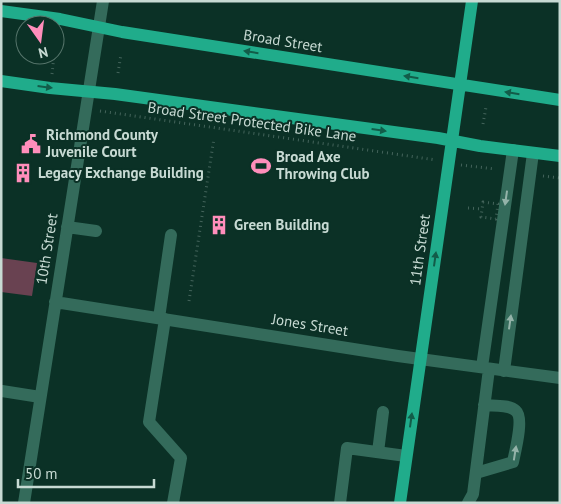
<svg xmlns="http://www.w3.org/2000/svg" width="561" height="504" viewBox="0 0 561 504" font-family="'PT Sans',sans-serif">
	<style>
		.green { fill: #694251 }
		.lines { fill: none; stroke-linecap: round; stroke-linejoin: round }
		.path { stroke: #44645b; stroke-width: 3; stroke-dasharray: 1 4; stroke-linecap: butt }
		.minor { stroke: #346b5b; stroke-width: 12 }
		.major { stroke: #20ac8b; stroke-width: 12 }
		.oneway { fill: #125c49 }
		.oneway2 { fill: #94b3a9 }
		.labels { text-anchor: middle; stroke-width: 4; stroke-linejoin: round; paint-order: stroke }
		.street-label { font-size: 15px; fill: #c7dad3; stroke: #0b3126 }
		.poi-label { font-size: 15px; font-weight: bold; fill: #c7dad3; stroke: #0b3126; text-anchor: start }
	</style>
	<rect width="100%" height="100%" fill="#0b3126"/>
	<!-- green -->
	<path class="green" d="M 1,258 L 37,263 L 32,296 L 1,292 Z"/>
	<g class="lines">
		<!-- path -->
		<path class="path" d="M 55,49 L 57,32
			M 118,73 L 121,54
			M 52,74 L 54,55
			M 100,111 L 436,160
			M 483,124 L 486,107
			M 461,165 L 495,169
			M 543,176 L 560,178
			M 483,202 L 498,204 L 496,219 L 481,217 Z
			M 468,208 L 483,209
			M 189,301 L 214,138"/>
		<!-- minor -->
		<path class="minor" d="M 67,227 L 96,231
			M 55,302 L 398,356 L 560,378
			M 159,318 L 171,235
			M 165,319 L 149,422 L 181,458 L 173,503
			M 482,367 L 513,150
			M 504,371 L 533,153
			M 2,391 L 40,397
			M 378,452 L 383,412
			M 476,473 L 513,462 C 515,452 524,418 516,411 C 509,404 493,406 484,405
			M 24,503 L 103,1
			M 340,503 L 347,448 L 406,456
			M 468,503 L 473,494 L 489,369"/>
		<!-- major -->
		<path class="major" d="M 1,11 L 60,19 L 122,32 L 560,100
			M 1,81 L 50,88 L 115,94 L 438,138 L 480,146 L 560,156
			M 400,503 L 472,1"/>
	</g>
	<!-- one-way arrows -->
	<defs><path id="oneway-solid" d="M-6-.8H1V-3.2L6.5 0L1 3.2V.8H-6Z" transform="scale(1.25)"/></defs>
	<g class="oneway">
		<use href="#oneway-solid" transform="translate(251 52) rotate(-171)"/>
		<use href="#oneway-solid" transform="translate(411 77) rotate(-171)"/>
		<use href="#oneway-solid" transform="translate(45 87) rotate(7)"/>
		<use href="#oneway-solid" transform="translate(512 93) rotate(-171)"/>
		<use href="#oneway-solid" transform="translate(379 130) rotate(8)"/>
		<use href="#oneway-solid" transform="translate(435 259) rotate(-82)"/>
		<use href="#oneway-solid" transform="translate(411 420) rotate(-82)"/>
	</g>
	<g class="oneway2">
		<use href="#oneway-solid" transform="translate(506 198) rotate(98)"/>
		<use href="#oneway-solid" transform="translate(510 322) rotate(-82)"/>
		<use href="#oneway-solid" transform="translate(515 453) rotate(-81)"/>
	</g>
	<!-- icons -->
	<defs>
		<symbol id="civic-bare" viewBox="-9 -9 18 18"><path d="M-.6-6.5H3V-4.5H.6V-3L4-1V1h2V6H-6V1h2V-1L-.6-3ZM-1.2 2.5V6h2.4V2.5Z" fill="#ff8ebb" stroke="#0b3126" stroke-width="2.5" paint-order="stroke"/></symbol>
		<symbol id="stadium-bare" viewBox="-9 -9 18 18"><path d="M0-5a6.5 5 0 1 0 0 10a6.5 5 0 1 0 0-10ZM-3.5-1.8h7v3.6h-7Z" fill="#ff8ebb" stroke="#0b3126" stroke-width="2.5" paint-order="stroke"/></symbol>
		<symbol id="building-bare" viewBox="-9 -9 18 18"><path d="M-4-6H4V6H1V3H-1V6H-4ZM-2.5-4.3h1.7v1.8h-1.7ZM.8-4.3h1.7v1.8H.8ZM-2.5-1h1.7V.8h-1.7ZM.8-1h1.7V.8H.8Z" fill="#ff8ebb" stroke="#0b3126" stroke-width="2.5" paint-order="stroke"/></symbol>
	</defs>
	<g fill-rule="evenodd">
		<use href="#civic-bare" x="17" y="130" width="28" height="28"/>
		<use href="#stadium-bare" x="247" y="152" width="28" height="28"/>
		<use href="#building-bare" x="9" y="159" width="28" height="28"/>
		<use href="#building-bare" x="205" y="211" width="28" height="28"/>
	</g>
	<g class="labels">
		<!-- street labels -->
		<g class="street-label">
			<text transform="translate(283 41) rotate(9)" y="5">Broad Street</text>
			<text transform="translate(252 122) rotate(8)" y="5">Broad Street Protected Bike Lane</text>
			<text transform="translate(47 249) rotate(-81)" y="5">10th Street</text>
			<text transform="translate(420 250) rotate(-82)" y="5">11th Street</text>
			<text transform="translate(310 325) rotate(9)" y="5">Jones Street</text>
		</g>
		<!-- poi labels -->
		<g class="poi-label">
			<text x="46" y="140">Richmond County<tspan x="46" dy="17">Juvenile Court</tspan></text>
			<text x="276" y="162">Broad Axe<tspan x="276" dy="17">Throwing Club</tspan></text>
			<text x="38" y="178">Legacy Exchange Building</text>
			<text x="234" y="230">Green Building</text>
		</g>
	</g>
	<!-- border -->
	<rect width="561" height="504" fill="none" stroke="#c7dad3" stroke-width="5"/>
	<!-- north arrow -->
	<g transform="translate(40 40) rotate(166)"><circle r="24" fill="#0b3126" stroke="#56756b"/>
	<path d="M0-4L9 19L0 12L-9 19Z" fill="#ff8ebb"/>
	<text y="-8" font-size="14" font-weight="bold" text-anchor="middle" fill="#c7dad3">N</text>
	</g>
	<!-- scale -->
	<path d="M18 479v8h136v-8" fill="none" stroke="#c7dad3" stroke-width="2.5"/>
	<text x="25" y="479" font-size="15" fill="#c7dad3" stroke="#0b3126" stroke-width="4" paint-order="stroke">50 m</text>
</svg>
